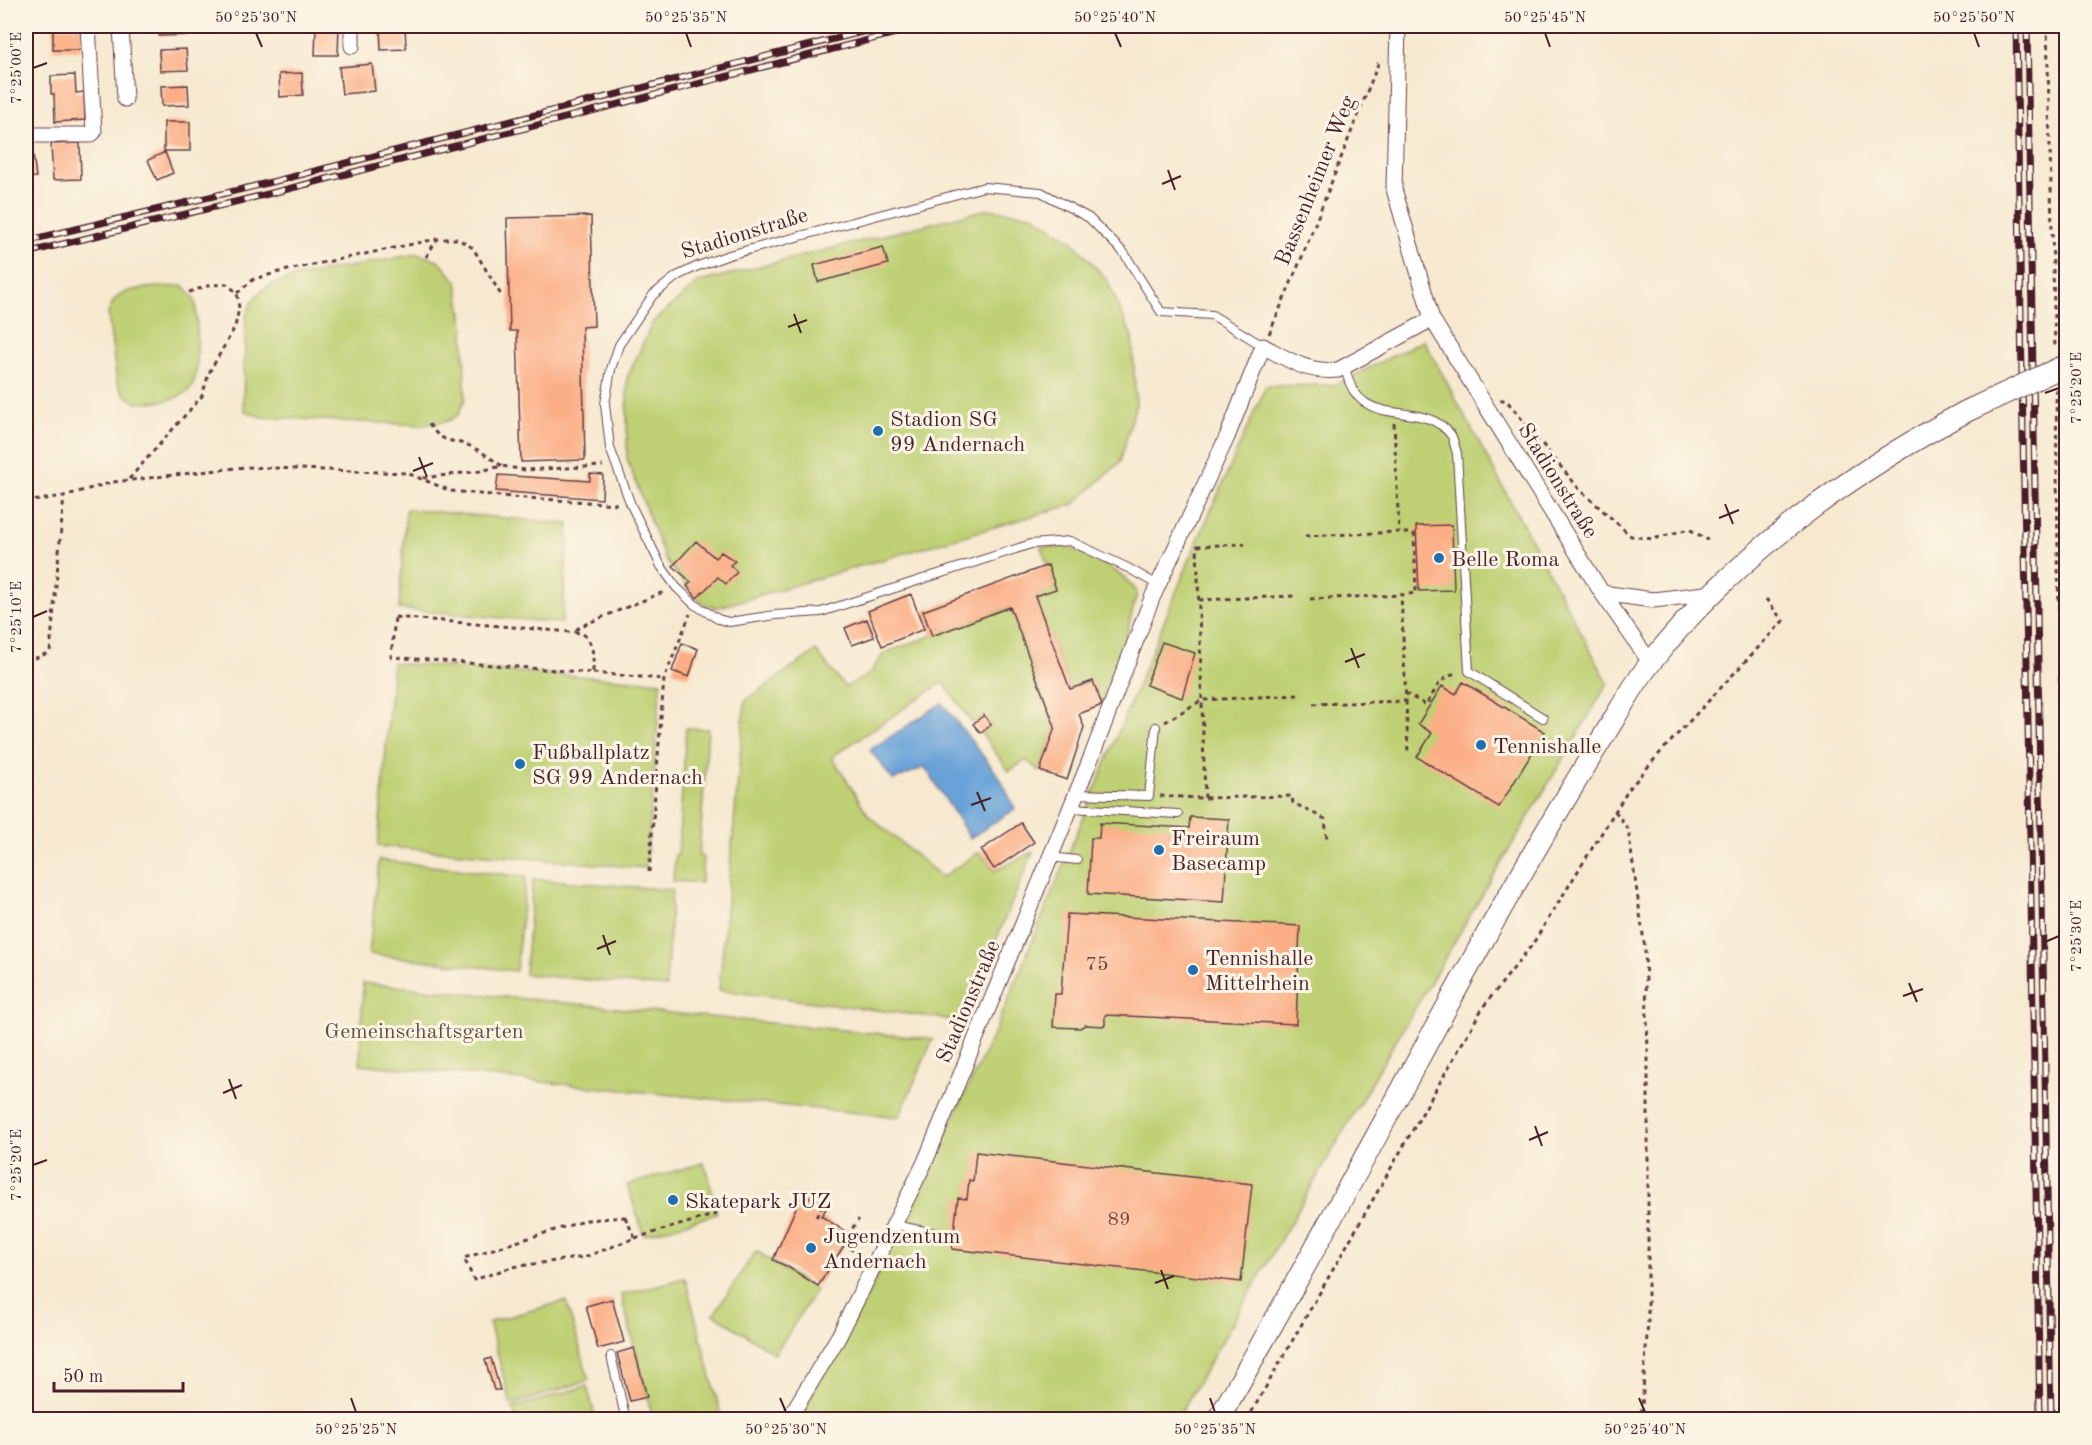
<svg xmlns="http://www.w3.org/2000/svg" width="2092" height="1445" viewBox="0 0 2092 1445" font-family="'Old Standard TT',serif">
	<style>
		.industrial { fill: #d0c0bc }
		.green { fill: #bed073; stroke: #84784f; stroke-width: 1.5 }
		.water { fill: #68a2d8; stroke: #596082; stroke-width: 1.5 }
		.building { fill: #fbae85 }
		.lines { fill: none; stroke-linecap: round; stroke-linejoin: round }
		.lane-casing { stroke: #643d44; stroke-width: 10 }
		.street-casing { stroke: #643d44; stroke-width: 17 }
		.secondary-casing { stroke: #643d44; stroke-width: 23 }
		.path { stroke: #643d44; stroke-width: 3; stroke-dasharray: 4.5 4.5; stroke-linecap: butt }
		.lane { stroke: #fff; stroke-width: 8 }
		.street { stroke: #fff; stroke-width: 15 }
		.secondary { stroke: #fff; stroke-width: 21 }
		.rail-casing { stroke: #4a1f2b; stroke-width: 7 }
		.rail { stroke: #fcf5e5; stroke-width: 4.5; stroke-dasharray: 14; stroke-linecap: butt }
		.secondary-bridge-casing { stroke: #643d44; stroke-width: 23; stroke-linecap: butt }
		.secondary-bridge { stroke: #fff; stroke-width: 21 }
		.ticks { fill: none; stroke: #4a1f2b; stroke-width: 2 }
		.poi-dot { fill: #1f6fb2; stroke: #fcf5e5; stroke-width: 2 }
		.labels { text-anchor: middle; stroke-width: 6; stroke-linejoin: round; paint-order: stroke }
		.number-label { font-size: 20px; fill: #764342 }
		.street-label { font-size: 22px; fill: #4a1f2b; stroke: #fcf5e5 }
		.poi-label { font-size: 22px; fill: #4a1f2b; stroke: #fcf5e5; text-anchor: start }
		.park-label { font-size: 22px; fill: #674b3d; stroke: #fcf5e5 }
		.neatline { fill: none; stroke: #4a1f2b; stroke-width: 2 }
		.ticks-label { font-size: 15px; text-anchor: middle; fill: #4a1f2b }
	</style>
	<rect width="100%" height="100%" fill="#fcf5e5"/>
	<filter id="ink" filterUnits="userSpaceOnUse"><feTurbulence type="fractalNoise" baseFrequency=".0167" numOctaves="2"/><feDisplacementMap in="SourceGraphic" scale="12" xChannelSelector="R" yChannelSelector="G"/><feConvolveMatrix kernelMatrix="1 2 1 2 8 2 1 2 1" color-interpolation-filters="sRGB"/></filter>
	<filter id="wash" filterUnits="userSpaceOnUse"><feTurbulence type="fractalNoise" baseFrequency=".008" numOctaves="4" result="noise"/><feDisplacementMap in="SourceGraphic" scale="24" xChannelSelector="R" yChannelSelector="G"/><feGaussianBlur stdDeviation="1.35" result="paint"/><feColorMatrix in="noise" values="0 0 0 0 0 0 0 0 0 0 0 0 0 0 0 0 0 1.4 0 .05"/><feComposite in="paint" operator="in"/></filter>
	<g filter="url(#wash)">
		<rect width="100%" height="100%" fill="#f6e9d0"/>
		<!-- industrial -->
		<path class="industrial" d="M 2066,400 L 2066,647 L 2063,401 Z"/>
		<!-- green -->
		<path class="green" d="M 988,209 L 1033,215 L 1073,242 L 1107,280 L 1132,337 L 1136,404 L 1120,462 L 1074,504 L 716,608 L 700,602 L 665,559 L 627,459 L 627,378 L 653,322 L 699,282 Z
			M 417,254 L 438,260 L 457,282 L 464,328 L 465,399 L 458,415 L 448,421 L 424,425 L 262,417 L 245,411 L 243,403 L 246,317 L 252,301 L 266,287 L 290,278 Z
			M 184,286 L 194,298 L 196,306 C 196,325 202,375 190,389 C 179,402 153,402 137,403 L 125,395 L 117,383 L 108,314 C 110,308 112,302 117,297 C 129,286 168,287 184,286 Z
			M 1424,340 L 1608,683 L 1395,1042 L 1177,1419 L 846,1420 L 803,1409 L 867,1298 L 996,1029 L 1196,544 L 1266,386 L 1335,385 Z
			M 406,509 L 569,524 L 562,623 L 399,609 Z
			M 1041,547 C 1050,547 1061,546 1070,548 C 1087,552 1130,577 1137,593 L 1121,656 L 1102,705 L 1093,681 L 1070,689 L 1035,596 L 1056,589 Z
			M 1010,607 L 1055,727 L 1040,771 L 1026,760 L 1009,771 L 981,733 L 991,725 L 983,715 L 973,724 L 943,682 L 832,757 L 869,816 L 942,877 L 979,852 L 994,871 L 1033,852 L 962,1021 L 719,990 L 745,701 L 816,651 L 845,687 L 869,675 L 884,653 Z
			M 393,663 L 661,682 L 646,868 L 378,846 Z
			M 686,728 L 708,729 L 699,857 L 703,857 L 701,883 L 673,881 L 675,855 L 678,855 Z
			M 379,860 L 526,877 L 516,971 L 369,954 Z
			M 533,879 L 672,890 L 666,987 L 525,974 Z
			M 363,983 L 933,1039 L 899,1117 L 360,1064 Z
			M 703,1163 L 708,1173 L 717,1214 L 644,1235 L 627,1185 Z
			M 756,1251 L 816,1290 L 775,1354 L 714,1314 Z
			M 685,1278 L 722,1419 L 653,1419 L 621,1295 Z
			M 566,1301 L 589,1380 L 511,1405 L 489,1322 Z
			M 587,1386 L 596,1419 L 516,1419 L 513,1408 Z"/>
		<!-- water -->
		<path class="water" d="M 942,703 L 1000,778 L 1015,809 L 970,838 L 925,767 L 893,780 L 870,750 Z"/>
		<g id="blocks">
			<!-- building -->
			<path class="building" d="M 53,26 L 82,26 L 82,50 L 53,50 Z
				M 159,26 L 187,26 L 187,35 L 159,36 Z
				M 316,26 L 339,26 L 338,55 L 315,55 Z
				M 380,26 L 405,26 L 406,49 L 381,50 Z
				M 186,49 L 188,70 L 160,71 L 159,50 Z
				M 372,64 L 375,91 L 342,94 L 339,67 Z
				M 302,73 L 303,95 L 280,97 L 279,74 Z
				M 75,75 L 76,93 L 84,92 L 85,120 L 55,122 L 54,94 L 51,94 L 51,76 Z
				M 188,85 L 189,105 L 162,106 L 161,86 Z
				M 164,122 L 190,122 L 190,151 L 164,151 Z
				M 80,143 L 81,179 L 53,180 L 51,144 Z
				M 32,146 L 36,177 L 26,178 L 26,147 Z
				M 165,152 L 173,173 L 157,180 L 148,160 Z
				M 591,216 L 594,326 L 582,327 L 585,460 L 521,462 L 517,331 L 510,331 L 507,218 Z
				M 883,247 L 888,264 L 818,282 L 814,265 Z
				M 590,474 L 603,475 L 602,499 L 496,491 L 498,475 L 590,481 Z
				M 1452,525 L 1454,590 L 1419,591 L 1416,526 Z
				M 696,541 L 715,558 L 721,552 L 735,561 L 730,565 L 737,572 L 726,584 L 718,577 L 697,598 L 687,586 L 691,582 L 673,566 Z
				M 1048,565 L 1056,589 L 1035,596 L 1070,689 L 1093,681 L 1102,705 L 1079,714 L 1084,727 L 1067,780 L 1040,771 L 1055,727 L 1010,607 L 932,636 L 923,611 Z
				M 911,594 L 924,629 L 882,646 L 868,611 Z
				M 867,619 L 874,637 L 852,645 L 845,628 Z
				M 1162,642 L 1195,653 L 1182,698 L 1146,685 Z
				M 682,643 L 698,649 L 689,677 L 672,671 Z
				M 1463,682 L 1545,732 L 1499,807 L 1417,757 L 1432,733 L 1418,724 L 1442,686 L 1456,694 Z
				M 984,715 L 991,725 L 981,733 L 973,724 Z
				M 1190,817 L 1229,819 L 1224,902 L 1088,894 L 1091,838 L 1099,838 L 1100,823 L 1189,828 Z
				M 1021,823 L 1034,842 L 994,869 L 981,850 Z
				M 1067,914 L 1300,926 L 1296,1024 L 1105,1015 L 1105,1026 L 1085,1025 L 1080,1028 L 1053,1027 L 1055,994 L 1061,994 Z
				M 976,1152 L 1252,1184 L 1241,1282 L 952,1249 L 958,1198 L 967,1199 L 969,1180 L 973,1181 Z
				M 802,1194 L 828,1206 L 821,1216 L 851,1235 L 818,1286 L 788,1267 L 773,1260 Z
				M 612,1299 L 624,1342 L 598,1349 L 586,1306 Z
				M 634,1348 L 647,1397 L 630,1401 L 617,1353 Z
				M 491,1358 L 500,1390 L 494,1390 L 485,1360 Z"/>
		</g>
	</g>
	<g filter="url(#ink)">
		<use href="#blocks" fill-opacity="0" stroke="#643d44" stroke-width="1.5"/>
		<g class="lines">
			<defs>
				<path id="lane" d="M 1345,366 C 1357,436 1421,395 1451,435 C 1454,440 1455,448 1457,453 L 1469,671 L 1543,718
					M 1158,585 L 1128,568 L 1070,541 L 1031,544 L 821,612 L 775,615 L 729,622 L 718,619 L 694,604 L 676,587 L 661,566 L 631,505 L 610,448 L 605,404 L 611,369 L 619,345 L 653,295 L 677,276 L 698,266 L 729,255 L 984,187 L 1041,192 L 1089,218 L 1124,253 L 1161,312 L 1212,315 L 1263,346
					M 1076,794 L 1149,796 L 1156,727
					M 1070,808 L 1178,814
					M 1050,857 L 1077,860
					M 896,1223 L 904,1227 L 935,1233
					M 611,1356 L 626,1420"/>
				<path id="street" d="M 121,26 L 125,99
					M 352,26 L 352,46
					M 1398,26 L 1394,189 L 1432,319 L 1602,593 L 1650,662
					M 26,135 L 90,135 L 94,132 L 88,26
					M 1602,593 L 1653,600 L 1714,593
					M 788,1420 L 839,1336 L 925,1162 L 1091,758 L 1152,598 L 1227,437 L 1263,346 C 1289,360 1307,373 1338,370 L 1432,319"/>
				<path id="secondary" d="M 1218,1420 C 1312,1258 1399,1093 1489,930 C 1526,865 1564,800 1603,737 C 1619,712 1633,684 1652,661 C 1733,557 1852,472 1967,411"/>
			</defs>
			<!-- lane casing -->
			<use href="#lane" class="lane-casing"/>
			<!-- street casing -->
			<use href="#street" class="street-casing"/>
			<!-- secondary casing -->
			<use href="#secondary" class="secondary-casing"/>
			<!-- path -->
			<path class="path" d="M 2047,26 L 2055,349
				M 426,257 L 437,239
				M 237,293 L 254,279 L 283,271 L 437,239 L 458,239 L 473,248 L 501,295
				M 1269,334 L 1302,257 L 1380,59
				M 2056,389 L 2060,714 L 2066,724
				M 1500,400 L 1506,400 L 1580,490 L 1631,536 L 1653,539 L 1689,529 L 1708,540
				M 1394,423 L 1399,532
				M 429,424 C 442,446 456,438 474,448 C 484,453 493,460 502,466
				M 423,478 L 480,471 L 502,466 L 525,470 L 603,466
				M 129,479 L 202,396 L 209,373 L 235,327 L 239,308 L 237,293 L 227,284 L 211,285 L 189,292
				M 26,502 L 64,496
				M 1305,536 L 1399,532 L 1414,534 L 1416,593 L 1401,595 L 1406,701 L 1313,704
				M 1310,599 L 1401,595
				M 1199,600 L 1294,596
				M 395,617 L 582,633 C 595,643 593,657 593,673 L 391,657 Z
				M 576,630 L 581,626 L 666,591
				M 26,662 L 50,652 L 64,496 L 113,482 L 245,467 L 407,473 L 451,491 L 511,497 L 617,504
				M 593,673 L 664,679
				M 1405,693 L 1426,705 L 1440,682 L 1456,672
				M 1406,701 L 1408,754
				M 1165,722 L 1202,700 L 1298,695
				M 1160,796 L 1203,798 L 1292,796 L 1293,803 L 1325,819 L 1327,840
				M 1205,798 L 1197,546 L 1245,544
				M 1615,811 L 1628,829 L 1645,949 L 1648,1052 L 1648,1321 L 1641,1420
				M 649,872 L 664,679 L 690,614
				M 625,1217 L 635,1238 L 585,1257 L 512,1267 L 474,1280 L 464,1258 L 587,1220 Z
				M 816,1217 L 827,1199
				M 635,1238 L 717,1214
				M 842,1243 L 863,1257
				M 842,1243 L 859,1219
				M 1247,1420 L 1483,1007 L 1532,945 L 1629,789 L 1659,754 L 1783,621 L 1766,599"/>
			<!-- lane -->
			<use href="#lane" class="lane"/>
			<!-- street -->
			<use href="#street" class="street"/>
			<!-- secondary -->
			<use href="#secondary" class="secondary"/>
			<defs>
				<path id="rail" d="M 2016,26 L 2040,1420
					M 2027,26 L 2051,1420
					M 26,241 L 276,181 L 885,26
					M 26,253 L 280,191 L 923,26"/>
			</defs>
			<!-- rail casing -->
			<use href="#rail" class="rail-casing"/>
			<!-- rail -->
			<use href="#rail" class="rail"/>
			<defs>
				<path id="secondary-bridge" d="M 1967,411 L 2066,365"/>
			</defs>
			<!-- secondary-bridge casing -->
			<use href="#secondary-bridge" class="secondary-bridge-casing"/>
			<!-- secondary-bridge -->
			<use href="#secondary-bridge" class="secondary-bridge"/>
		</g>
	</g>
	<!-- ticks -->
	<path class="ticks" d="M 256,33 L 262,47M 686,33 L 691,47M 1115,33 L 1121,47M 1545,33 L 1550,47M 1974,33 L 1979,47M 33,68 L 47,63M 1168,170 L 1175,190M 1162,184 L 1181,176M 794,314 L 801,333M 788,327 L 807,320M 2045,393 L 2059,388M 419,457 L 427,477M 413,471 L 433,463M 1725,504 L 1733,524M 1719,518 L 1739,510M 33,617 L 47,611M 1351,648 L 1359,668M 1345,662 L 1365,654M 977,792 L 985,811M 971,805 L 991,798M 603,935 L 610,955M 2045,942 L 2059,936M 597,949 L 616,941M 1909,983 L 1917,1002M 1903,996 L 1923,989M 229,1079 L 236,1099M 223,1093 L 242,1085M 1535,1126 L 1542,1146M 1529,1140 L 1548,1132M 33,1165 L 47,1160M 1161,1270 L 1168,1289M 1155,1283 L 1174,1276M 351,1398 L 356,1412M 780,1398 L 786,1412M 1210,1398 L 1215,1412M 1639,1398 L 1645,1412"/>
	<!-- markers -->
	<g class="poi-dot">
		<circle cx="878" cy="431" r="6"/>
		<circle cx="1439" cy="558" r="6"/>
		<circle cx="1481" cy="745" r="6"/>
		<circle cx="520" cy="764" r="6"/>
		<circle cx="1159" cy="850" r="6"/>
		<circle cx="1193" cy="970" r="6"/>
		<circle cx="673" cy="1200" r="6"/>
		<circle cx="811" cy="1248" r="6"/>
	</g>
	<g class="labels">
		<!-- number labels -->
		<g class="number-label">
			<text x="1097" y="970">75</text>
			<text x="1119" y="1225">89</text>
		</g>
		<!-- street labels -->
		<g class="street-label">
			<text transform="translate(1314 180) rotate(-68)" y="8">Bassenheimer Weg</text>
			<text transform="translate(744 232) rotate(-17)" y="8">Stadionstraße</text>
			<text transform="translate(1559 480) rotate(58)" y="8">Stadionstraße</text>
			<text transform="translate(967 1001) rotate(-67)" y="8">Stadionstraße</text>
		</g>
		<!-- poi labels -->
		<g class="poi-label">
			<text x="890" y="426">Stadion SG<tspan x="890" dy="25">99 Andernach</tspan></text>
			<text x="1451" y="566">Belle Roma</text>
			<text x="1493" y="753">Tennishalle</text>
			<text x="532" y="759">Fußballplatz<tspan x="532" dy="25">SG 99 Andernach</tspan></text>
			<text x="1171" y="845">Freiraum<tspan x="1171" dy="25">Basecamp</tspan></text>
			<text x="1205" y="965">Tennishalle<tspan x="1205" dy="25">Mittelrhein</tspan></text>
			<text x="685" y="1208">Skatepark JUZ</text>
			<text x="823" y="1243">Jugendzentum<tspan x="823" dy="25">Andernach</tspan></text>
		</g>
		<!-- park labels -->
		<g class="park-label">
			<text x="424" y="1038">Gemeinschaftsgarten</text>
		</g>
	</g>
	<!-- margin -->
	<rect width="2092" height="1445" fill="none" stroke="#fcf5e5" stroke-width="66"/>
	<!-- scale -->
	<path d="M54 1382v9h129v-9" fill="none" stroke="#4a1f2b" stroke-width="3"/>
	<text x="63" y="1382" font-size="18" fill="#4a1f2b" stroke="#fcf5e5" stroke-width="4.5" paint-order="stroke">50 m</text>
	<rect x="33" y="33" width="2026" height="1379" class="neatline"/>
	<g class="ticks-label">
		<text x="256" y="22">50°25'30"N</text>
		<text x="686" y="22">50°25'35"N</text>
		<text x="1115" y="22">50°25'40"N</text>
		<text x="1545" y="22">50°25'45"N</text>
		<text x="1974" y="22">50°25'50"N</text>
		<text transform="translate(16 68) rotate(-90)" y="5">7°25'00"E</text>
		<text transform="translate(2076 388) rotate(-90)" y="5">7°25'20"E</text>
		<text transform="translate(16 617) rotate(-90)" y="5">7°25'10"E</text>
		<text transform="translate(2076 936) rotate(-90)" y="5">7°25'30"E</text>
		<text transform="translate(16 1165) rotate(-90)" y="5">7°25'20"E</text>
		<text x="356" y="1434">50°25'25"N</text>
		<text x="786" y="1434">50°25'30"N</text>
		<text x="1215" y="1434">50°25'35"N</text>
		<text x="1645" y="1434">50°25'40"N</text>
	</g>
</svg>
